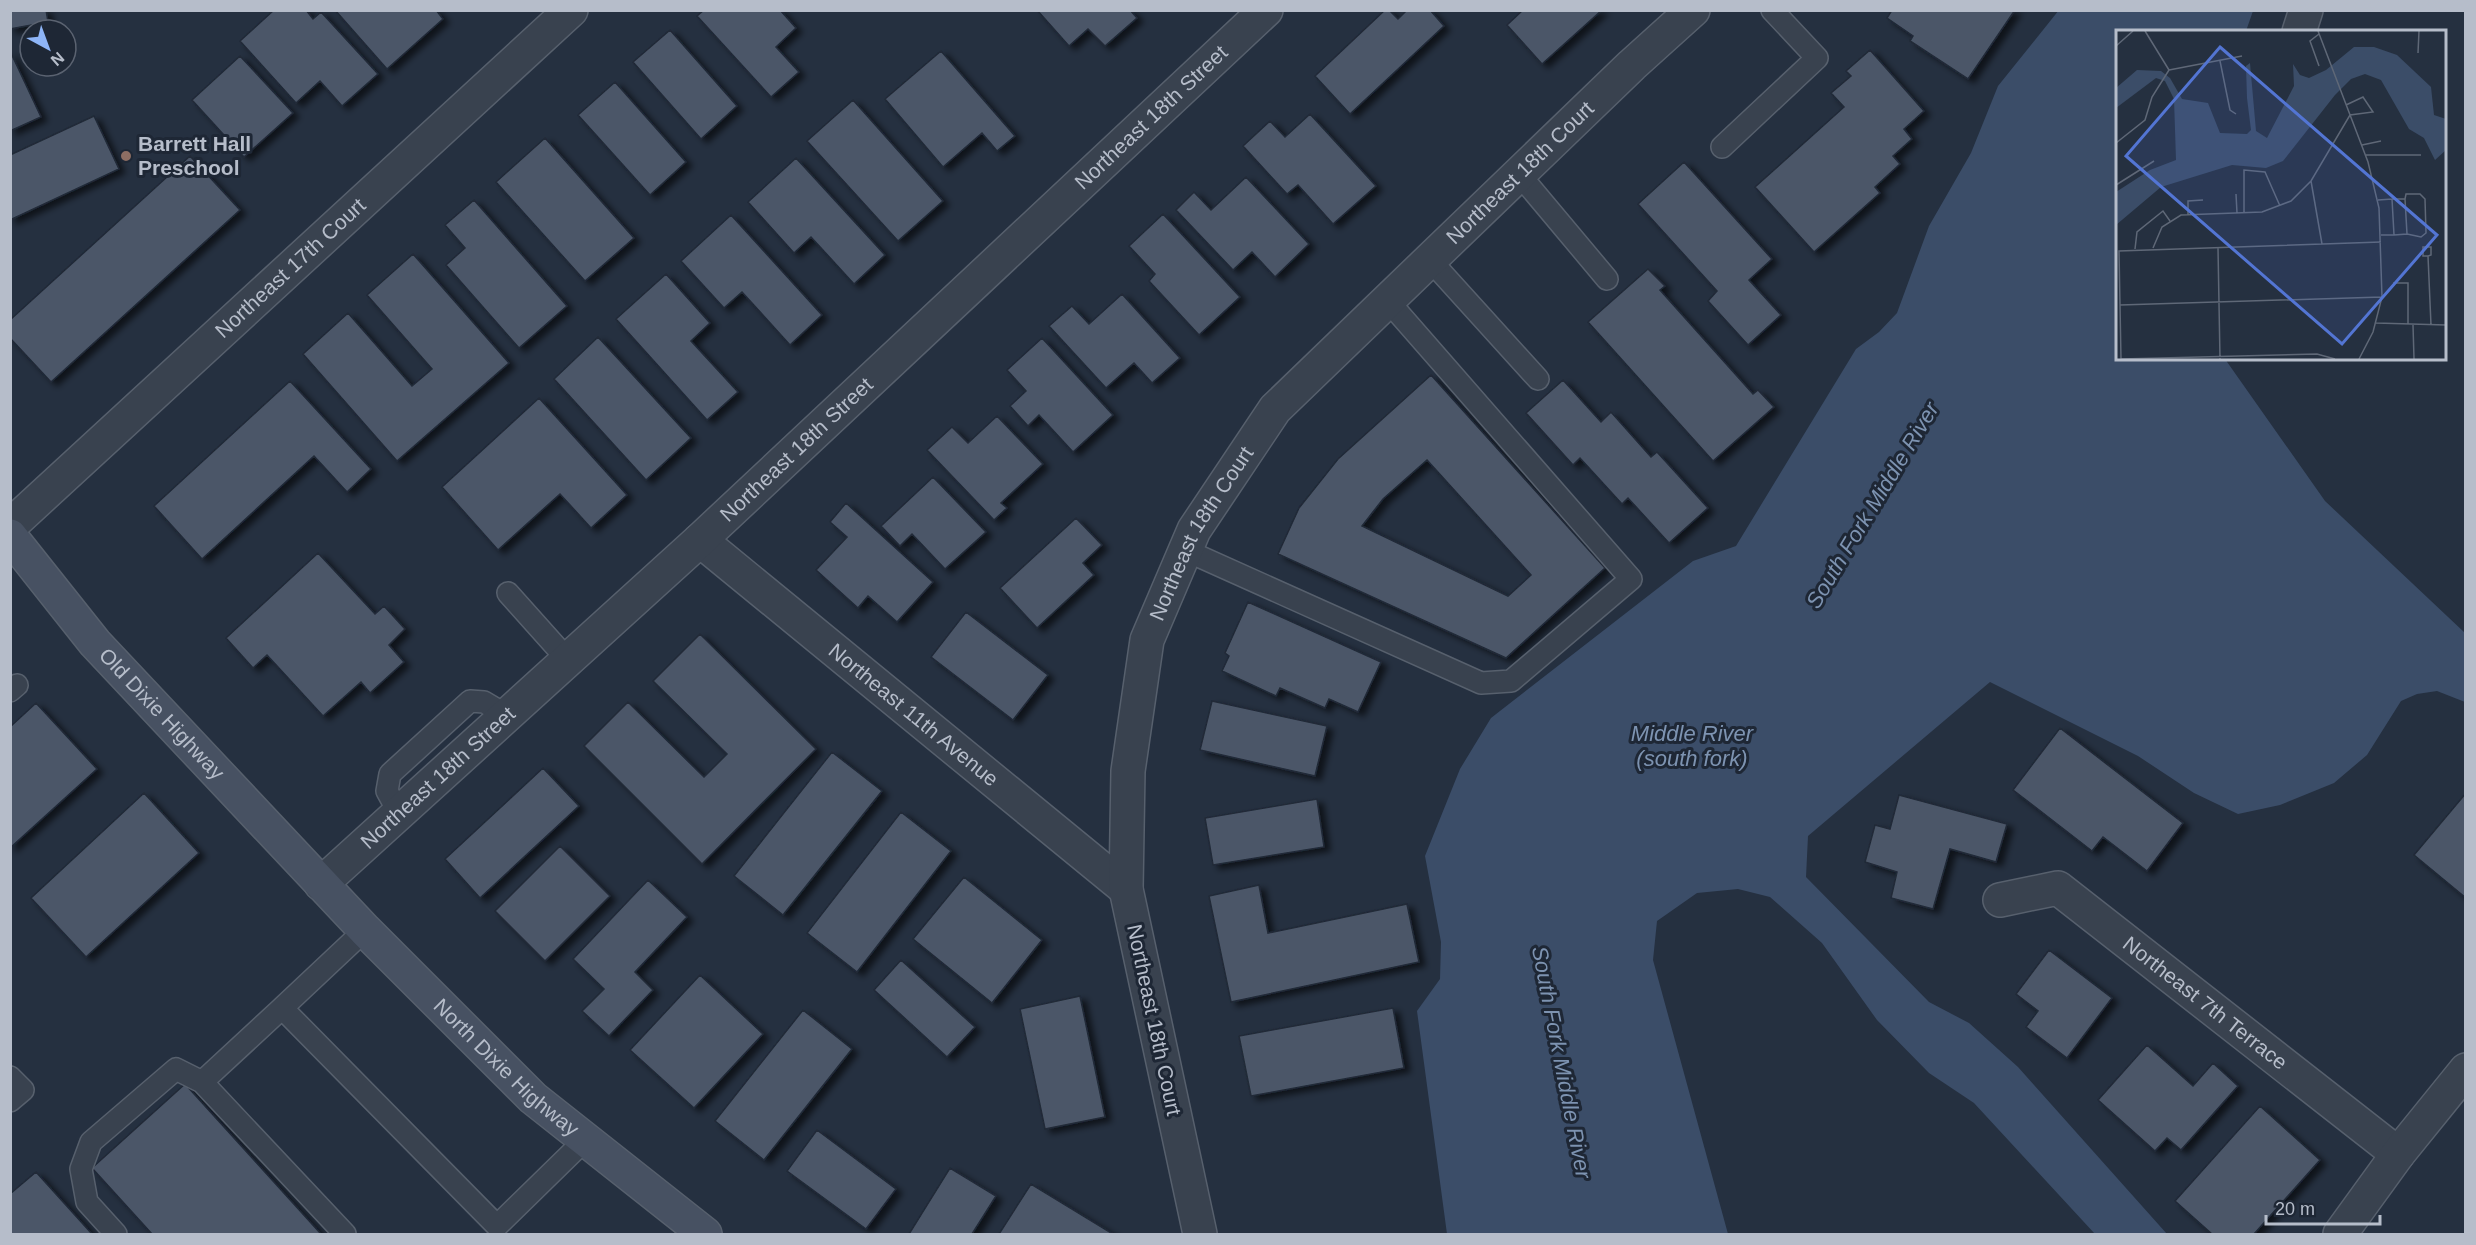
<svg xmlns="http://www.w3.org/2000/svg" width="2476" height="1245" viewBox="0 0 2476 1245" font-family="Arial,sans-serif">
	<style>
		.water { fill: #3b4d68 }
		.building { fill: #4b5768; stroke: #202937; stroke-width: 1.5; fill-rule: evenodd; filter: url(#shadow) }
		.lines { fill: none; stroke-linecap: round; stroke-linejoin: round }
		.lane-casing { stroke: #57606d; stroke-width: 24 }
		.street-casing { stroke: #57606d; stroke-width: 36 }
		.secondary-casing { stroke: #57606d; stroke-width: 36 }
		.lane { stroke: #39424f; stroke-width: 21 }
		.street { stroke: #39424f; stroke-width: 33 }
		.secondary { stroke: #475162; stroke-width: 33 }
		.education-dot { fill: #8d6e63; stroke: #1e2735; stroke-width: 2 }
		.labels { text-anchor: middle; stroke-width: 6; stroke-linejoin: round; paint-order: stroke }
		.street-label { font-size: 21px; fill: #b6bdca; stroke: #1e2735 }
		.poi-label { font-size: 21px; font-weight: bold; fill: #b6bdca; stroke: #1e2735; text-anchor: start }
		.water-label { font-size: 22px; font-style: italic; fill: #7d93b1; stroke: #1e2735 }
		.inset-road { fill: none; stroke: #5f6877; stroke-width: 1.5 }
		.view { fill: #5375d3; fill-opacity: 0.15; stroke: #5375d3; stroke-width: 3 }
		.inset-edge { fill: none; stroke: #b6bdca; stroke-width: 3 }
	</style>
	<defs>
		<filter id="shadow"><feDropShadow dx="6" dy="4" stdDeviation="3" flood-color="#0009"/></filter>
	</defs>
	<rect width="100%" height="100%" fill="#253040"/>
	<!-- water -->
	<path class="water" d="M 2059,10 L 2253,11 L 2246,31 L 2118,32 L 2118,358 L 2225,359 L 2325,501 L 2465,633 L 2465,702 L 2437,691 L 2417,694 L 2401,701 L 2367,755 L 2334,783 L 2280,805 L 2238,814 L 2194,793 L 2138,756 L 1990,682 L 1808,836 L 1806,877 L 1929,1002 L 1969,1023 L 2018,1067 L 2167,1234 L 2095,1234 L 1974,1103 L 1929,1073 L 1877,1020 L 1822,943 L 1770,897 L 1738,889 L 1697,893 L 1657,921 L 1653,960 L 1728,1234 L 1447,1234 L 1417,1011 L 1440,979 L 1441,942 L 1425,856 L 1460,769 L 1491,718 L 1693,561 L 1736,546 L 1856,349 L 1879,332 L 1897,313 L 1929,226 L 1971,153 L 1998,86 Z"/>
	<!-- building -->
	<path class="building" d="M 10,10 L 46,10 L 48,22 L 10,29 Z
		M 274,10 L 306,10 L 313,19 L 321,12 L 378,74 L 342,106 L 320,81 L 296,103 L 240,41 Z
		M 335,10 L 436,10 L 443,19 L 387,69 Z
		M 704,10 L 780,10 L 796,28 L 776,47 L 799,72 L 771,97 L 697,16 Z
		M 1037,10 L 1130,10 L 1137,18 L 1105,46 L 1088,29 L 1069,46 Z
		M 1385,10 L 1389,10 L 1398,19 L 1407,10 L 1430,10 L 1444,26 L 1350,114 L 1315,76 Z
		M 1523,10 L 1602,10 L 1542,64 L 1507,25 Z
		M 1892,10 L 2015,10 L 1968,79 L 1910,41 L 1913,36 L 1887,18 Z
		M 670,30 L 737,106 L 701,139 L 633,62 Z
		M 1870,50 L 1924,111 L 1904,129 L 1912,139 L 1893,156 L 1900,164 L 1875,187 L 1880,193 L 1814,252 L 1755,187 L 1844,107 L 1831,93 L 1851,76 L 1846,71 Z
		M 10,51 L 41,117 L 10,131 Z
		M 941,51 L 1015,136 L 997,151 L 982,133 L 943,167 L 885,99 Z
		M 240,56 L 293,113 L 244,157 L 192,100 Z
		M 615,82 L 686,162 L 650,195 L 578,115 Z
		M 853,100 L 943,201 L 898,241 L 807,141 Z
		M 1310,114 L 1376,186 L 1333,224 L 1298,185 L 1287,194 L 1243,146 L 1270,121 L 1285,137 Z
		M 94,116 L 119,169 L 10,220 L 10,155 Z
		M 545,138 L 634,238 L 585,281 L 496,182 Z
		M 190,156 L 240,210 L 51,382 L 10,338 L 10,320 Z
		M 796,158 L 885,255 L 854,284 L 811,237 L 794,253 L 748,202 Z
		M 1684,162 L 1772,259 L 1749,280 L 1781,315 L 1748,345 L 1708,301 L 1717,291 L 1638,204 Z
		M 1246,177 L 1309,244 L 1275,277 L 1252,252 L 1233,270 L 1176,210 L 1194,192 L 1211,210 Z
		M 474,200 L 567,306 L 519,348 L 446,265 L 465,248 L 445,225 Z
		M 1163,214 L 1240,297 L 1199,335 L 1149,281 L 1155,274 L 1129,246 Z
		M 731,215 L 822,315 L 790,345 L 742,292 L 724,308 L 681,261 Z
		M 413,254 L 509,363 L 397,461 L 303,354 L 348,313 L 412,386 L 432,369 L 367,295 Z
		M 1648,269 L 1665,286 L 1660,290 L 1753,394 L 1758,390 L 1774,407 L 1713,461 L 1588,322 Z
		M 666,274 L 710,323 L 691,341 L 738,392 L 707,420 L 616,319 Z
		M 1122,294 L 1180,358 L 1152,383 L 1134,363 L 1106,388 L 1049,326 L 1072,306 L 1089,324 Z
		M 598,337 L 691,438 L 646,480 L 554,379 Z
		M 1042,338 L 1113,415 L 1073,452 L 1039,415 L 1028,426 L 1010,406 L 1026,391 L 1007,370 Z
		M 1431,375 L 1605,568 L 1506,658 L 1278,554 L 1299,508 L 1338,459 ZM 1427,460 L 1531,575 L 1508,596 L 1362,526 L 1383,499 Z
		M 1563,380 L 1601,422 L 1611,412 L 1651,457 L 1657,452 L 1708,508 L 1669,543 L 1628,498 L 1622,504 L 1580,458 L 1573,465 L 1526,413 Z
		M 290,381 L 371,469 L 347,492 L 314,456 L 202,559 L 154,506 Z
		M 539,398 L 627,495 L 591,528 L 560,494 L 498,550 L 442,487 Z
		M 997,416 L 1043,464 L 1001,503 L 1007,508 L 994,520 L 927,450 L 952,427 L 968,443 Z
		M 933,477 L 986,532 L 945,569 L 912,534 L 900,546 L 881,526 Z
		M 846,503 L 933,582 L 897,622 L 868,596 L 858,608 L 816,570 L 847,537 L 830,522 Z
		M 1076,518 L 1102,545 L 1083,563 L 1094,575 L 1037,628 L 1000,588 Z
		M 318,553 L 375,614 L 384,606 L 405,629 L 389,645 L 404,662 L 370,693 L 361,682 L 323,716 L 267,655 L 253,668 L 226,638 Z
		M 1248,602 L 1381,662 L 1358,712 L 1329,699 L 1325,708 L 1280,688 L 1276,696 L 1222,671 L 1229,656 L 1225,653 Z
		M 966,612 L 1048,675 L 1013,720 L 931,657 Z
		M 700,634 L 816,749 L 702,864 L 584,746 L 628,702 L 704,777 L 727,754 L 653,681 Z
		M 1212,701 L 1327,726 L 1315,776 L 1200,750 Z
		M 36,703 L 97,769 L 10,848 L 10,727 Z
		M 2060,728 L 2183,823 L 2147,871 L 2103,837 L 2092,851 L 2013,790 Z
		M 832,752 L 882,791 L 783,915 L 734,876 Z
		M 543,768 L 579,806 L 480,898 L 445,859 Z
		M 144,793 L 199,853 L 86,957 L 31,898 Z
		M 2466,793 L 2466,898 L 2414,855 Z
		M 1899,795 L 2007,824 L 1996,862 L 1950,849 L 1933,909 L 1891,898 L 1897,872 L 1865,862 L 1875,825 L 1890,829 Z
		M 1317,799 L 1324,847 L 1213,865 L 1205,818 Z
		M 901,812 L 951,851 L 857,972 L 807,933 Z
		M 560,846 L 610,896 L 545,961 L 495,911 Z
		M 964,877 L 1042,940 L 992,1003 L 913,939 Z
		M 648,880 L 687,917 L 635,972 L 653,990 L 609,1036 L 582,1011 L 604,989 L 573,959 Z
		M 1259,885 L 1268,933 L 1407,904 L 1419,962 L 1231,1002 L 1209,896 Z
		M 2049,950 L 2112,998 L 2067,1058 L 2026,1027 L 2038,1011 L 2016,994 Z
		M 901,960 L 975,1027 L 947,1057 L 874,990 Z
		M 700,975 L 763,1034 L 694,1108 L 630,1050 Z
		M 1080,996 L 1105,1117 L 1045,1129 L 1020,1009 Z
		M 1393,1008 L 1404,1068 L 1251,1096 L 1239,1036 Z
		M 803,1010 L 852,1049 L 764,1160 L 715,1121 Z
		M 2147,1045 L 2193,1086 L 2213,1063 L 2238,1086 L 2181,1150 L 2167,1138 L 2155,1151 L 2098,1100 Z
		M 185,1084 L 321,1234 L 152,1234 L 92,1168 Z
		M 2260,1106 L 2320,1160 L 2254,1234 L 2212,1234 L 2175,1201 Z
		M 817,1130 L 896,1189 L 866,1229 L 787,1171 Z
		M 950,1168 L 996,1196 L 972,1234 L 909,1234 Z
		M 36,1172 L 92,1234 L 10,1234 L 10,1194 Z
		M 1031,1184 L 1113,1234 L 999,1234 Z"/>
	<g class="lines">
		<defs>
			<path id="lane" d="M 1722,147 L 1817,58 L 1772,10
				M 1519,174 L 1607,279
				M 1430,260 L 1538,379
				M 1185,550 L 1481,683 L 1511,681 L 1631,579 L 1388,301
				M 508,593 L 567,659
				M 10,691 L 17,685
				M 399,813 L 387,791 L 390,774 L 470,701 L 484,702 L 506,715
				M 365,930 L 282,1008 L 497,1226 L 585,1140
				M 282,1008 L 202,1082 L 345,1234
				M 10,1077 L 23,1090 L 10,1101
				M 116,1234 L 87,1202 L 81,1169 L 91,1142 L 176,1069 L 202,1082"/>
			<g id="street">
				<path d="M 2299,32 L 2306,10"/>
				<path id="s1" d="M 10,526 L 571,10"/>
				<path id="s2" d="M 700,540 L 1126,889"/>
				<path id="s3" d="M 321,884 L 700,540 L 1266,10"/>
				<path id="s4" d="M 2000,900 L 2058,888 L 2398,1154"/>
				<path id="s5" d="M 1200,1234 L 1126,889 L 1128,771 L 1147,640 L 1194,530 L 1275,409 L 1632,65 L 1693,10"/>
				<path d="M 2340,1234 L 2398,1154 L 2466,1070"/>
			</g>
			<g id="secondary">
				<path id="s6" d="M 10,536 L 95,643 L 365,930 L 533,1098 L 705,1234"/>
			</g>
		</defs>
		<!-- lane casing -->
		<use href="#lane" class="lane-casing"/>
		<!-- street casing -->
		<use href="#street" class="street-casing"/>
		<!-- secondary casing -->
		<use href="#secondary" class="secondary-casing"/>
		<!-- lane -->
		<use href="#lane" class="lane"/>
		<!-- street -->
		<use href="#street" class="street"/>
		<!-- secondary -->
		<use href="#secondary" class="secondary"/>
	</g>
	<!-- markers -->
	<circle class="education-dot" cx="126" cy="156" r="6"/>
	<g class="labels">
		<!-- street labels -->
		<g class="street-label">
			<text dy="7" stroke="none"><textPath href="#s3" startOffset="1130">Northeast 18th Street</textPath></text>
			<text dy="7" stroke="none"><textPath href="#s5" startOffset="1209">Northeast 18th Court</textPath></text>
			<text dy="7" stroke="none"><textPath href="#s1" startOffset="381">Northeast 17th Court</textPath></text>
			<text dy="7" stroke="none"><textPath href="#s3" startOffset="644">Northeast 18th Street</textPath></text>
			<text dy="7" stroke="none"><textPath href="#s5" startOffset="723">Northeast 18th Court</textPath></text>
			<text dy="7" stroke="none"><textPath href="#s6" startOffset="234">Old Dixie Highway</textPath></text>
			<text dy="7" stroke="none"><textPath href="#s2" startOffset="276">Northeast 11th Avenue</textPath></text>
			<text dy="7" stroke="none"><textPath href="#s3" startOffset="158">Northeast 18th Street</textPath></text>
			<text dy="7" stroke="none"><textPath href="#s4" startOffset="246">Northeast 7th Terrace</textPath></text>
			<text transform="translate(1154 1020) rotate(78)" y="7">Northeast 18th Court</text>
			<text dy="7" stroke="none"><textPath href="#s6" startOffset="728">North Dixie Highway</textPath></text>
		</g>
		<!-- poi labels -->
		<g class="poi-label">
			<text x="138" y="151">Barrett Hall<tspan x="138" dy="24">Preschool</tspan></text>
		</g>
		<!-- water labels -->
		<g class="water-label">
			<text transform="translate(1872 505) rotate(-59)" y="8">South Fork Middle River</text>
			<text x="1692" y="741">Middle River<tspan x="1692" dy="25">(south fork)</tspan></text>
			<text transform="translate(1562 1062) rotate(79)" y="8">South Fork Middle River</text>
		</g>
	</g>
	<!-- overview -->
	<g transform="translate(2116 30)">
		<rect width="330" height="330" fill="#253040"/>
		<path d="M 238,17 L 258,17 L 281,25 L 315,57 L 318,85 L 330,89 L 330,120 L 319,130 L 308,108 L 293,99 L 265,50 L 249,44 L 235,49 L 219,65 L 167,131 L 150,138 L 116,135 L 45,157 L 0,195 L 0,162 L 34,140 L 60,130 L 58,69 L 49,51 L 40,48 L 0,78 L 0,58 L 21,40 L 45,41 L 54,48 L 66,69 L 92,73 L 104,103 L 131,104 L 135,100 L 131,68 L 130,36 L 134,33 L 140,101 L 151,108 L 178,56 L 177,34 L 184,45 L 193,48 L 210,40 Z" fill="#3b4d68"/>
		<path class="inset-road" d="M 29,1 L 53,40M 202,1 L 252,132 L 263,178 L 266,267 L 257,302 L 243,329M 203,4 L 194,11 L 203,36M 0,16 L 17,1M 302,23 L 303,1M 104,31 L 114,80 L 120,84M 53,40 L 126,26M 0,113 L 29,90 L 36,67 L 53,40M 246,115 L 265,111M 250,125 L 305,125M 195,151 L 206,214M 0,155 L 38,131M 120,164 L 121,183M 276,169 L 289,169 L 291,204 L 278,205M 289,169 L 290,164 L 304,164 L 309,169 L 310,203 L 305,207 L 291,204M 262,170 L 276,169 L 278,205 L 265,205M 128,182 L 128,140 L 149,142 L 164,176M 72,185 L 72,171 L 87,170M 37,218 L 46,197 L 65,185 L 146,182 L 175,171 L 195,151 L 234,85 L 257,82 L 247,67 L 230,75M 102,218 L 104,329M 19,219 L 21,202 L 47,181 L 54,191M 312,226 L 307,226 L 307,217 L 315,217 L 315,225 L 312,226 L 315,295M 277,253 L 292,253 L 292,295M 4,275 L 266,267M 260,293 L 330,295M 297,295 L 298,329M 5,329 L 3,221 L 265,212M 5,329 L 201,324 L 219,329"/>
		<path class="view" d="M 104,17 L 321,205 L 226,314 L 10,126 Z"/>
		<rect width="330" height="330" class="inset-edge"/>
	</g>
	<!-- border -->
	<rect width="2476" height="1245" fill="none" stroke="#b6bdca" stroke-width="24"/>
	<!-- north arrow -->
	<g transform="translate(48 48) rotate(139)"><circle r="28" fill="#1e2735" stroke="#5b6371" stroke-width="1.5"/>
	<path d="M0-4.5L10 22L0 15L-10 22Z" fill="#8eb5f7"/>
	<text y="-9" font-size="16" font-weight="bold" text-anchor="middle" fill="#b6bdca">N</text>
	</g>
	<!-- scale -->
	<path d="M2266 1215v9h114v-9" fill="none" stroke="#b6bdca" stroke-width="3"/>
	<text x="2275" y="1215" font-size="18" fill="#b6bdca" stroke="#1e2735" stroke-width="4.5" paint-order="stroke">20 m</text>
</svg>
